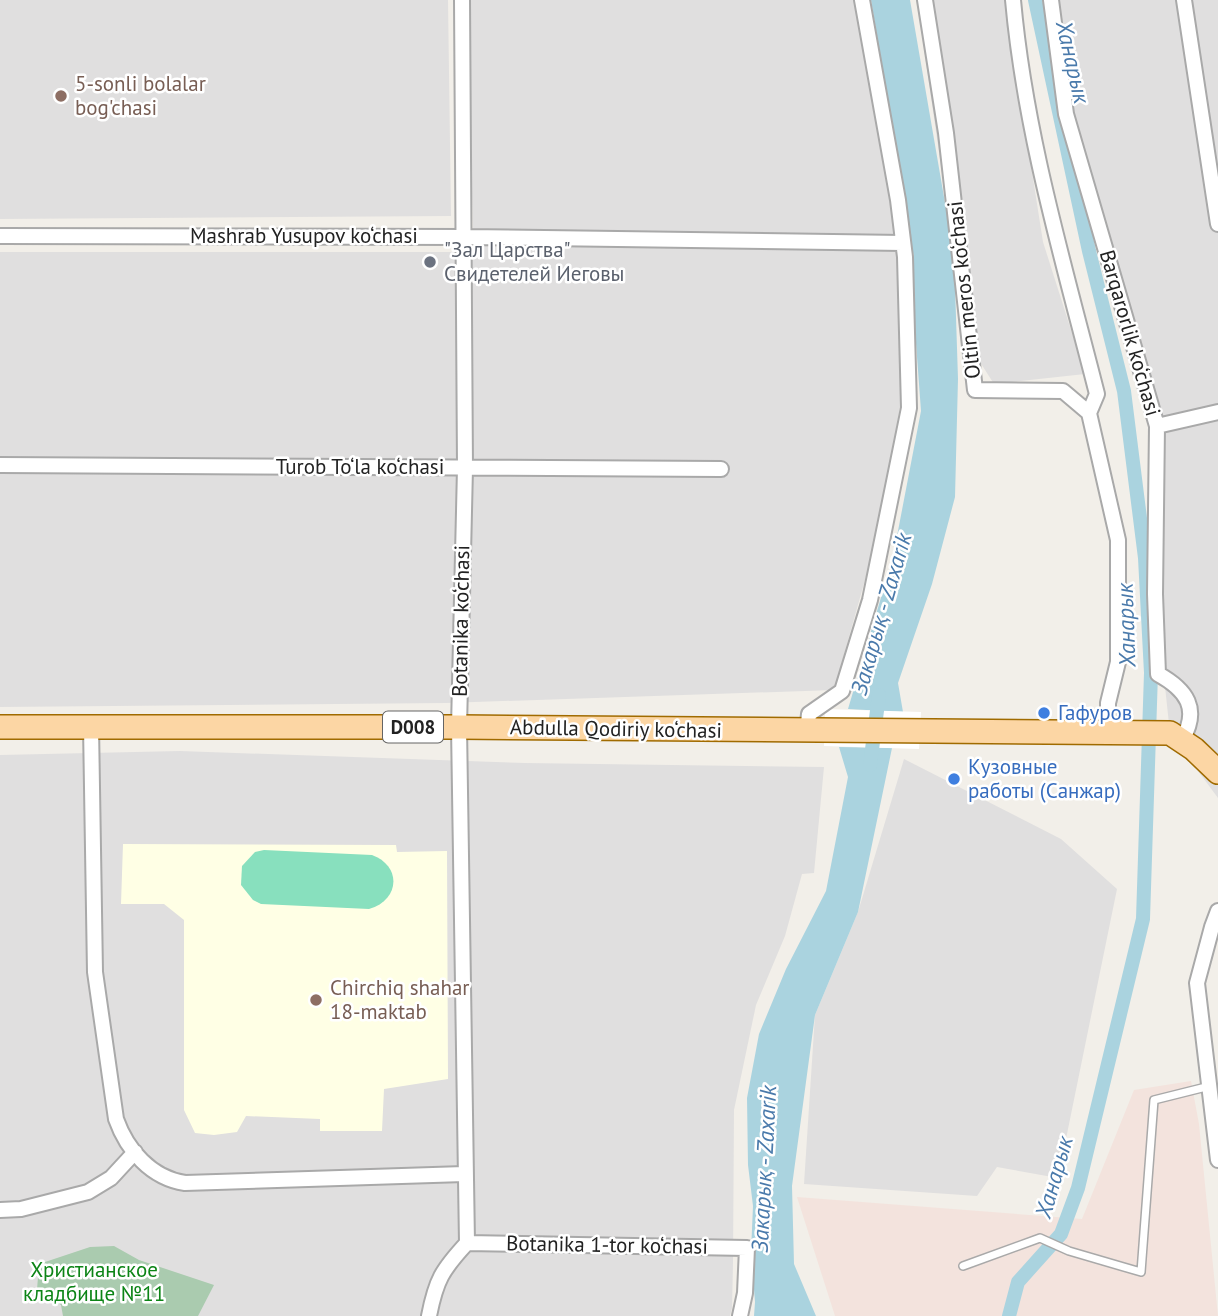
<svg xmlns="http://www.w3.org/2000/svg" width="1218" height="1316" viewBox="0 0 1218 1316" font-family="'PT Sans',sans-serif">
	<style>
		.residential { fill: #e0dfdf }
		.education { fill: #ffffe5 }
		.military { fill: #f3e3dd }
		.cemetery { fill: #aacbaf }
		.pitch { fill: #88e0be }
		.water { fill: #aad3df }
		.pier { fill: #fff }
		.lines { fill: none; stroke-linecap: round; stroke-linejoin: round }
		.canal { stroke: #aad3df; stroke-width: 14 }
		.service-casing { stroke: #a9a9a9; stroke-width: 10 }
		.minor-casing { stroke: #a9a9a9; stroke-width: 18 }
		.primary-casing { stroke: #a06b00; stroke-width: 26 }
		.service { stroke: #fff; stroke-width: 7 }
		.minor { stroke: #fff; stroke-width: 14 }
		.primary { stroke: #fcd6a4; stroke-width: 23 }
		.education-dot { fill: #8d6e63; stroke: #fff; stroke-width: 2.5 }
		.worship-dot { fill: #6b7280; stroke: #fff; stroke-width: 2.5 }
		.shop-dot { fill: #3f7fe0; stroke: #fff; stroke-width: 2.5 }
		.labels { text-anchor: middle; stroke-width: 5; stroke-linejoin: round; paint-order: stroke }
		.shield { fill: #fff; stroke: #646464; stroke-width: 2 }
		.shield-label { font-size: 19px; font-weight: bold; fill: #222 }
		.education-label { font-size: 21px; fill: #785e54; stroke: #fff; text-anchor: start }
		.street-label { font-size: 21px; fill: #222; stroke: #fff }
		.worship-label { font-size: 21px; fill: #5b616d; stroke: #fff; text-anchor: start }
		.shop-label { font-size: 21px; fill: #366cbe; stroke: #fff; text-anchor: start }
		.park-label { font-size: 21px; fill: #0c8416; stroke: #fff }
		.water-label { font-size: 23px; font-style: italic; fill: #4a7aab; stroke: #fff }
	</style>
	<rect width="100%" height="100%" fill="#f2efe9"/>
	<!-- residential -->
	<path class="residential" d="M 0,0 L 448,0 L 451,216 L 0,219 Z
		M 465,0 L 857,0 L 885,150 L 902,266 L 902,397 L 874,548 L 834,690 L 446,703 L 0,707 L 0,252 L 474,252 Z
		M 917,0 L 1005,0 L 1043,242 L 1085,374 L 994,384 L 966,340 Z
		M 1051,0 L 1218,0 L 1218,798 L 1170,733 L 1155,594 L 1157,426 L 1067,114 Z
		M 180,751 L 525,763 L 824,767 L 814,873 L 802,874 L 785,936 L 756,1005 L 734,1110 L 733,1263 L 732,1308 L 730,1316 L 0,1316 L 0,755 Z
		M 904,759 L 1061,839 L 1117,889 L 1058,1178 L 997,1167 L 977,1196 L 804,1184 L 815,1015 L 858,912 Z"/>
	<!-- education -->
	<path class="education" d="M 123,844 L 396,845 L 397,852 L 447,851 L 448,1079 L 384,1089 L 382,1131 L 320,1131 L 320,1119 L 246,1116 L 237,1132 L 214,1135 L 195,1133 L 184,1110 L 184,920 L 164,904 L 121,904 Z"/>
	<!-- military -->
	<path class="military" d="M 1191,1081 L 1199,1124 L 1218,1316 L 835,1316 L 797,1197 L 1082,1219 L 1134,1090 Z"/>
	<!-- cemetery -->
	<path class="cemetery" d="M 114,1246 L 139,1260 L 214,1285 L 198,1316 L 63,1316 L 61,1305 L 37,1290 L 39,1264 L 90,1247 Z"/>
	<!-- pitch -->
	<path class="pitch" d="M 264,850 L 372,855 C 402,866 400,900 369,909 L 261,904 L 253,900 L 241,885 L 242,866 L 255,852 Z"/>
	<!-- water -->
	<path class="water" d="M 871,0 L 910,0 L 954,255 L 958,379 L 955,497 L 932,584 L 898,683 L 903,712 L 848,709 L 893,557 L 921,411 L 912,289 L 914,258 Z
		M 839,747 L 892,748 L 858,912 L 815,1015 L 792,1186 L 794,1264 L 816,1316 L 754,1316 L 755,1302 L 751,1252 L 753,1206 L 748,1165 L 747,1098 L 759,1034 L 786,969 L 826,891 L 848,777 Z"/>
	<!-- pier -->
	<path class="pier" d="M 825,709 L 921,712 L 919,749 L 824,746 Z"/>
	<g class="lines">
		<!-- canal -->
		<path class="canal" d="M 870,765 L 879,695
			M 1009,1316 L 1018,1282 L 1061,1234 L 1078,1188 L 1143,919 L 1151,673 L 1145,558 L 1124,391 L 1089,251 L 1035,0"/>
		<defs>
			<path id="service" d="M 963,1266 L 1040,1238 L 1069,1251 L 1141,1272 L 1154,1100 L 1210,1086"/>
			<path id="minor" d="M 462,0 L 465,468 L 459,727 L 467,1243
				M 925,0 L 946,133 L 975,390 L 1063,391 L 1089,413 L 1118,540 L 1118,662 L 1108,703 L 1108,731
				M 1013,0 C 1025,134 1064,264 1097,394 L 1089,413
				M 1051,0 L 1066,114 L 1157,426 L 1155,594 L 1158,674 C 1187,690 1200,709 1182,740
				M 1184,0 L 1218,224
				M 0,236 L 465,237 L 903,243
				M 1157,426 L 1218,412
				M 0,465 L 721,469
				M 91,726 L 95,972 L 116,1119 C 127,1150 151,1178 185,1183 L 464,1174
				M 807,732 L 809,714 L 842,691 L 870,600 L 909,408 L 905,257 L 898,200 L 862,0
				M 1218,911 L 1212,927 L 1197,983 L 1218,1160
				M 0,1210 L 21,1209 L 88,1192 L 111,1178 L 135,1152
				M 467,1243 L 747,1248 L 745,1293 L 740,1316
				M 429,1316 C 436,1280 442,1270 467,1243"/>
			<path id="primary" d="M 0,727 L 459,727 L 1170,733 L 1194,749 L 1218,772"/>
		</defs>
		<!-- service casing -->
		<use href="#service" class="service-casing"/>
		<!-- minor casing -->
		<use href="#minor" class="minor-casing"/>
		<!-- primary casing -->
		<use href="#primary" class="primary-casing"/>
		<!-- service -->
		<use href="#service" class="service"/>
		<!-- minor -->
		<use href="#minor" class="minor"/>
		<!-- primary -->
		<use href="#primary" class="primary"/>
	</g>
	<!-- markers -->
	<g class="education-dot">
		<circle cx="61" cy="96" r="7"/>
		<circle cx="316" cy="1000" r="7"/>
	</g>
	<circle class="worship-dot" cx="430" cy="262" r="7"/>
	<g class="shop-dot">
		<circle cx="1044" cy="713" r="7"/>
		<circle cx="954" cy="779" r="7"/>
	</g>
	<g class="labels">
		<!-- shield labels -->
		<rect class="shield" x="383" y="711.5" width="60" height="31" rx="5"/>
		<g class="shield-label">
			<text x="413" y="734">D008</text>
		</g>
		<!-- education labels -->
		<g class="education-label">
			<text x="75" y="91">5-sonli bolalar<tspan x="75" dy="24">bog'chasi</tspan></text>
			<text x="330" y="995">Chirchiq shahar<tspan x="330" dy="24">18-maktab</tspan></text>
		</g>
		<!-- street labels -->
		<g class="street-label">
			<text x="304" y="243">Mashrab Yusupov ko‘chasi</text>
			<text transform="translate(964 290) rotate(-96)" y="7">Oltin meros ko‘chasi</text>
			<text transform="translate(1130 333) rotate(74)" y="7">Barqarorlik ko‘chasi</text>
			<text x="360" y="474">Turob To‘la ko‘chasi</text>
			<text transform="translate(461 621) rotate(-89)" y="7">Botanika ko‘chasi</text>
			<text transform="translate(616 729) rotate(1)" y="7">Abdulla Qodiriy ko‘chasi</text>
			<text transform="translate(607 1245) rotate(1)" y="7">Botanika 1-tor ko‘chasi</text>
		</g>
		<!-- worship labels -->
		<g class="worship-label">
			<text x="444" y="257">"Зал Царства"<tspan x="444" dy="24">Свидетелей Иеговы</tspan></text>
		</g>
		<!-- shop labels -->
		<g class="shop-label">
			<text x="1058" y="720">Гафуров</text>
			<text x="968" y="774">Кузовные<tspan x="968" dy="24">работы (Санжар)</tspan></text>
		</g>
		<!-- park labels -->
		<g class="park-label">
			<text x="94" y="1277">Христианское<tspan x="94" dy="24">кладбище №11</tspan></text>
		</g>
		<!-- water labels -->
		<g class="water-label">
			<text transform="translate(1073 62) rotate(77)" y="8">Ханарык</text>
			<text transform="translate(881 614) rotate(-74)" y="8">Закарық - Zaxarik</text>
			<text transform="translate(1126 625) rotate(-92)" y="8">Ханарык</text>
			<text transform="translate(764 1169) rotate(-87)" y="8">Закарық - Zaxarik</text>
			<text transform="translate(1054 1177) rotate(-74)" y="8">Ханарык</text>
		</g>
	</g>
</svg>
